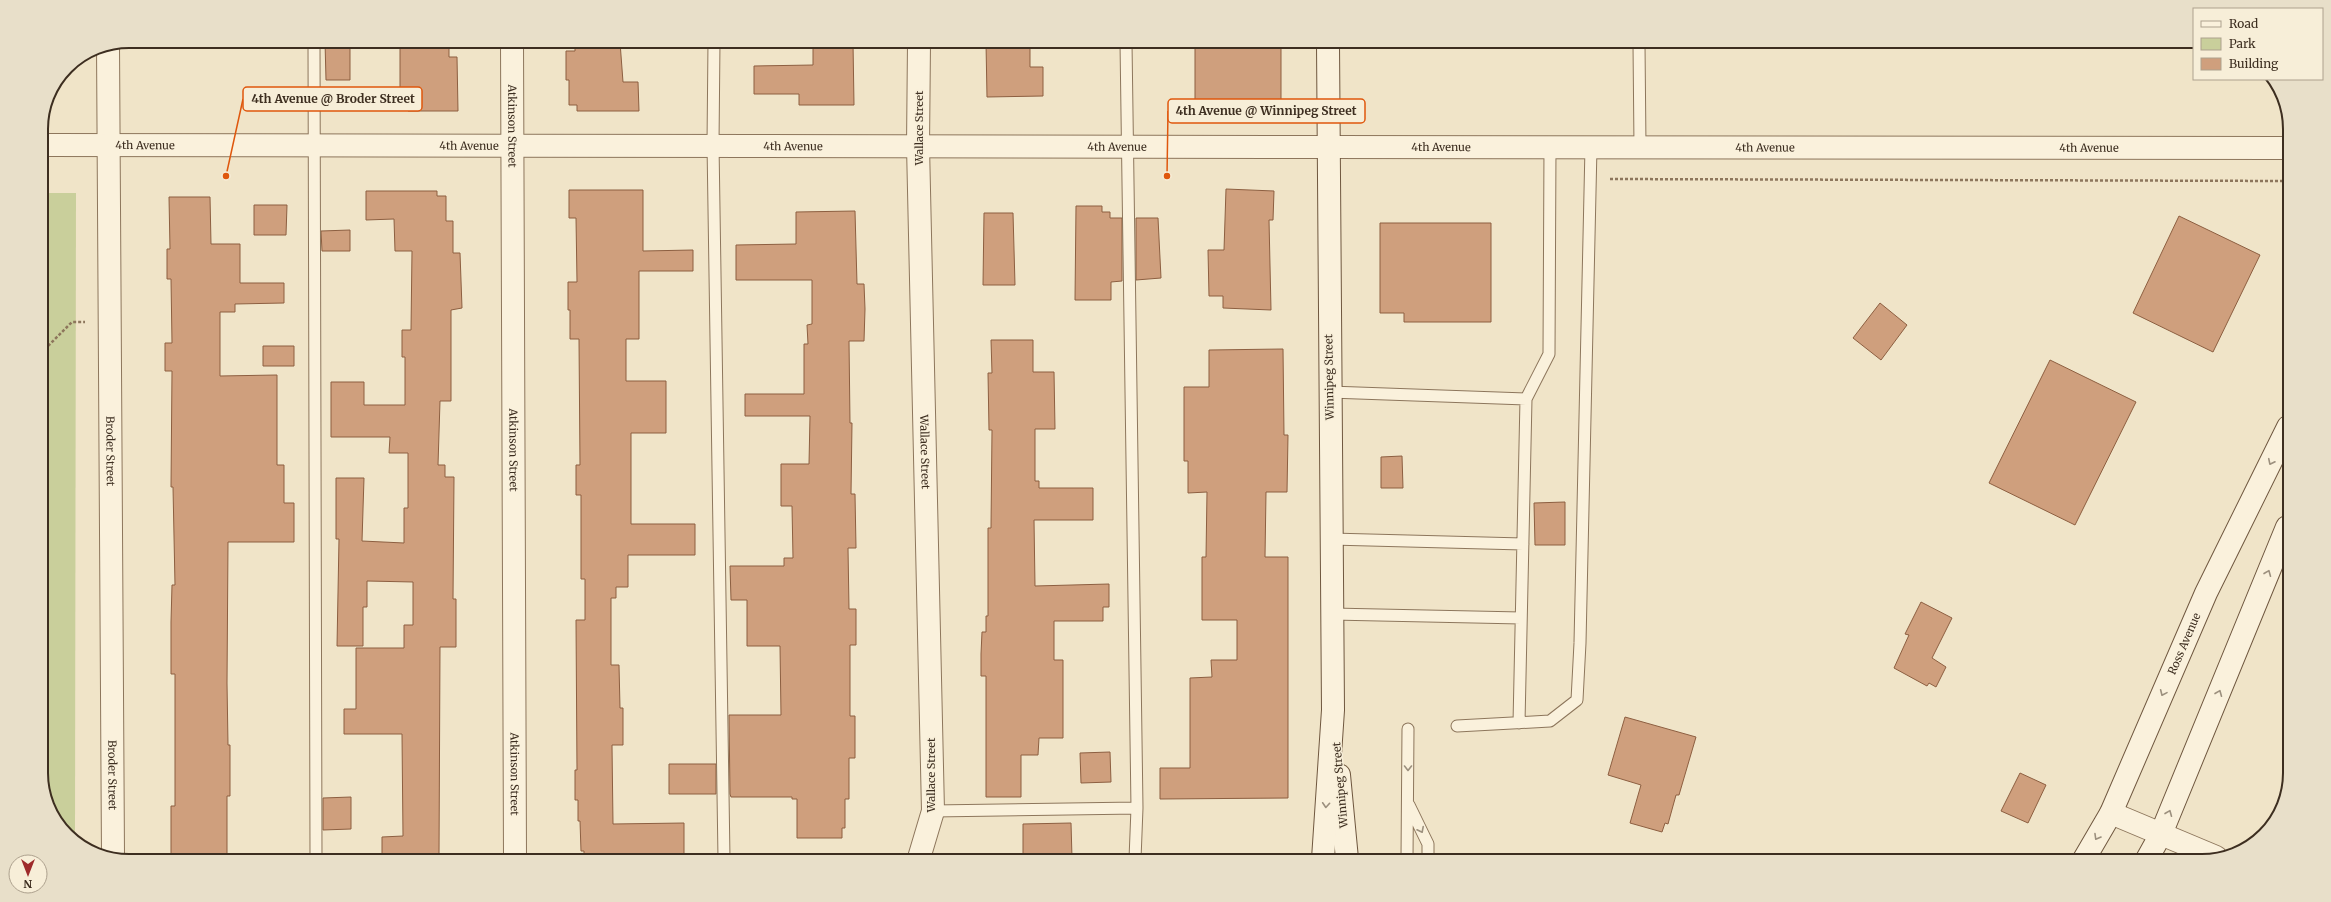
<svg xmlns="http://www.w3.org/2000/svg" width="2331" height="902" viewBox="0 0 2331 902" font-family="Merriweather,serif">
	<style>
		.green { fill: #c9cf9b }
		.building { fill: #cf9f7d; stroke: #8d5f41 }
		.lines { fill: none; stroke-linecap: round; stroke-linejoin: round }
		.service-casing { stroke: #8d765c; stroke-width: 13 }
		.minor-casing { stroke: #8d765c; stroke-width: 24 }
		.tertiary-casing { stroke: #8d765c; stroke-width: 24 }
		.secondary-casing { stroke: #6f573f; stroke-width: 24 }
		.path { stroke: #8d765c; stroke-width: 2.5; stroke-dasharray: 3 2; stroke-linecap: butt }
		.service { stroke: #faf1dc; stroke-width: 11 }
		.minor { stroke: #faf1dc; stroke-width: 22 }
		.tertiary { stroke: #faf1dc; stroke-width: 22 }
		.secondary { stroke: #faf1dc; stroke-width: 22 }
		.oneway { stroke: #9c907e }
		.labels { text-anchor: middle; stroke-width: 3; stroke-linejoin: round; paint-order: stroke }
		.street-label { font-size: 11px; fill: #3d2e20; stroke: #f7eed8 }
		.rim { fill: none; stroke: #3d2e20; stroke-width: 2 }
		.leader { fill: none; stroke: #df570d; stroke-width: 1.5 }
		.callout-dot { fill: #df570d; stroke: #f7eed8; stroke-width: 1.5 }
		.callout { fill: #f7eed8; stroke: #df570d; stroke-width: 1.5 }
		.callout-label { font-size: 12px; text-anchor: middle; font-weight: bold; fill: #3d2e20 }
	</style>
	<rect width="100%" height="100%" fill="#f0e4c8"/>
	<!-- green -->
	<path class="green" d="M 41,193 L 76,193 L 75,838 L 59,827 L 41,779 Z"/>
	<!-- building -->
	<path class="building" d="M 325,41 L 350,42 L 350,80 L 326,80 Z
		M 400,42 L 449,42 L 449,57 L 457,57 L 458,111 L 408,111 L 408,101 L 400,101 Z
		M 575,42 L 620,42 L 623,82 L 638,82 L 639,111 L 577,111 L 577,105 L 569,105 L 569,80 L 566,80 L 566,51 L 575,51 Z
		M 813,43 L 853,43 L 854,105 L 799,105 L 799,94 L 754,94 L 754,66 L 813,65 Z
		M 986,43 L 1030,43 L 1030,67 L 1043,67 L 1043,96 L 987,97 Z
		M 1195,43 L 1281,44 L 1281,104 L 1195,104 Z
		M 1226,189 L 1274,191 L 1273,220 L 1269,220 L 1271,310 L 1223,308 L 1223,296 L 1209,296 L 1208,250 L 1224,250 Z
		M 569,190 L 643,190 L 643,251 L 693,250 L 693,271 L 639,271 L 639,339 L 626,339 L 626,381 L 666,381 L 666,433 L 631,433 L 631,524 L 695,524 L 695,555 L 628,555 L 628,587 L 616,587 L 616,598 L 611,598 L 611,665 L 619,665 L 620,708 L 623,708 L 623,745 L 612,745 L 613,824 L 684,823 L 684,855 L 584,857 L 584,851 L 581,851 L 580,821 L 578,821 L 578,800 L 575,800 L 575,770 L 577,770 L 576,620 L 585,620 L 585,579 L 581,579 L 581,495 L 576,495 L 576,465 L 580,465 L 579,339 L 570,339 L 570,310 L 568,310 L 568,282 L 577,282 L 576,218 L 569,218 Z
		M 366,191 L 437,191 L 437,196 L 446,196 L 446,221 L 453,221 L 453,253 L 460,253 L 462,308 L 451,310 L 451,401 L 440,401 L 438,465 L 445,465 L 445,477 L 454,477 L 453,599 L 456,599 L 456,647 L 440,647 L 439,857 L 382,857 L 382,837 L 403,836 L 402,734 L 344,734 L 344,709 L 356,709 L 356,648 L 404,648 L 404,625 L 413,625 L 413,582 L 367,581 L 367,607 L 363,607 L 363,646 L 337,646 L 339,539 L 336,539 L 336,478 L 364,478 L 362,541 L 404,543 L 404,508 L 408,508 L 408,453 L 389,453 L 390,437 L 331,437 L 331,382 L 364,382 L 364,405 L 405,405 L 405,357 L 402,357 L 402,330 L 411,330 L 412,251 L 395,251 L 394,219 L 366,220 Z
		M 169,197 L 210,197 L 211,244 L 240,244 L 240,283 L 284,283 L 284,303 L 235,304 L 235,312 L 220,312 L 220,376 L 277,375 L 277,465 L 284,465 L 284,503 L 294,503 L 294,542 L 228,542 L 227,683 L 228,745 L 230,745 L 230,796 L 227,796 L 227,857 L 171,856 L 171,806 L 175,806 L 175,674 L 171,674 L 171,622 L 172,585 L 175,585 L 173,487 L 171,487 L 172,371 L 165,371 L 165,343 L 172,343 L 171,279 L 167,279 L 167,249 L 170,249 Z
		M 254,205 L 287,205 L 286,235 L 254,235 Z
		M 1076,206 L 1102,206 L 1102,212 L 1110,212 L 1110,218 L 1122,218 L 1122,281 L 1111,282 L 1111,300 L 1075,300 Z
		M 855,211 L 857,284 L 864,284 L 865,309 L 864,341 L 849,341 L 850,423 L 852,423 L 851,494 L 855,494 L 856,548 L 848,548 L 849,609 L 856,609 L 856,645 L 850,645 L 850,716 L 855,716 L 855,758 L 849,758 L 849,799 L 845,799 L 845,828 L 842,828 L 842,838 L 797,838 L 797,799 L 792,799 L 792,797 L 731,797 L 730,794 L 729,715 L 781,715 L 780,646 L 747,646 L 747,600 L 731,600 L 730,566 L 784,566 L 784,558 L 793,558 L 792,506 L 781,506 L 781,464 L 809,464 L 810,416 L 745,416 L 745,394 L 804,394 L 804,344 L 808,344 L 807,325 L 812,324 L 812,280 L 736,280 L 736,245 L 796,244 L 796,212 Z
		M 984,213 L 1013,213 L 1015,285 L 983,285 Z
		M 2179,216 L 2260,255 L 2213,352 L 2133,313 Z
		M 1136,218 L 1158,218 L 1161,278 L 1136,280 Z
		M 1380,223 L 1491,223 L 1491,322 L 1404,322 L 1404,313 L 1380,313 Z
		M 350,230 L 350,251 L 322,251 L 321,231 Z
		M 1880,303 L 1907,325 L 1881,360 L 1853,338 Z
		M 991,340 L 1033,340 L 1033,372 L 1054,372 L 1055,429 L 1035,429 L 1035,481 L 1039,481 L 1039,488 L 1093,488 L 1093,520 L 1034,520 L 1035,586 L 1109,584 L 1109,607 L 1103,607 L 1103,621 L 1054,621 L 1054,660 L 1063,660 L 1063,738 L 1039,738 L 1038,755 L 1021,755 L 1021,797 L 986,797 L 986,676 L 981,676 L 981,654 L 982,632 L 986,632 L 986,616 L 988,616 L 988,528 L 991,528 L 992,430 L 989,430 L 988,373 L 992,373 Z
		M 263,346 L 294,346 L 294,366 L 263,366 Z
		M 1283,349 L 1284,435 L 1288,435 L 1287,492 L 1266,492 L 1265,557 L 1288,557 L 1288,798 L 1160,799 L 1160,768 L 1190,768 L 1190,678 L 1212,677 L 1211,660 L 1237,660 L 1237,620 L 1202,620 L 1202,557 L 1206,557 L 1207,492 L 1188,493 L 1188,461 L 1184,461 L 1184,387 L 1209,387 L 1209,350 Z
		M 2050,360 L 2136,402 L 2075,525 L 1989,483 Z
		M 1402,456 L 1403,488 L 1381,488 L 1381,457 Z
		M 1565,502 L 1565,545 L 1535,545 L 1534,503 Z
		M 1921,602 L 1952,618 L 1932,658 L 1946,667 L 1936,687 L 1929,683 L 1927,686 L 1894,668 L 1909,635 L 1905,634 Z
		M 1625,717 L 1696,737 L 1679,795 L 1676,795 L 1668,824 L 1665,823 L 1662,832 L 1630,823 L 1641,785 L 1608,775 Z
		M 1110,752 L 1111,782 L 1081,783 L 1080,753 Z
		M 669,764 L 716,764 L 716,794 L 669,794 Z
		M 2020,773 L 2046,785 L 2028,823 L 2001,811 Z
		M 351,797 L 351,829 L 323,830 L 323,798 Z
		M 1071,823 L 1072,858 L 1023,858 L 1023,824 Z"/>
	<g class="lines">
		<defs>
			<path id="service" d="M 314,41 L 316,857
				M 714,42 L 713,144 L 724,858
				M 1126,43 L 1137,808 L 1135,859
				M 1639,44 L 1640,147
				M 1330,392 L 1526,399 L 1549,354 L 1550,147
				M 1331,539 L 1523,544
				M 1332,614 L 1521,618
				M 1519,723 L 1526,399
				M 1457,726 L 1550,721 L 1577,700 L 1580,643 L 1591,147
				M 1409,805 L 1428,844 L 1428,859
				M 933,811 L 1137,808
				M 1407,859 L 1408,729"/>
			<g id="minor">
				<path id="s1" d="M 512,42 L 515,857"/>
				<path id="s2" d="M 919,43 L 918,146 L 933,811 L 919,858"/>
				<path id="s3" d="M 108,45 L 113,856"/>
				<path id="s4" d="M 1327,147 L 2290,148"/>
				<path d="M 2111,813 L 2216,857"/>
			</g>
			<g id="tertiary">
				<path id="s5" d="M 41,145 L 1327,147"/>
			</g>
			<g id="secondary">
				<path d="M 1339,775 L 1347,859"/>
				<path d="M 1323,859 L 1333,710 L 1328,44"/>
				<path id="s6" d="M 2083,861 L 2111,813 L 2206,593 L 2288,427"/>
				<path d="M 2146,861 L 2161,834 L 2287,527"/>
			</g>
		</defs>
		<!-- service casing -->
		<use href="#service" class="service-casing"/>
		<!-- minor casing -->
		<use href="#minor" class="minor-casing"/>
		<!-- tertiary casing -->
		<use href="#tertiary" class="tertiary-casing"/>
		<!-- secondary casing -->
		<use href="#secondary" class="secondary-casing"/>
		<!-- path -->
		<path class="path" d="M 1610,179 L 2289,181
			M 41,353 L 72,322 L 85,322"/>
		<!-- service -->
		<use href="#service" class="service"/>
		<!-- minor -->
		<use href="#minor" class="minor"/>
		<!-- tertiary -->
		<use href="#tertiary" class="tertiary"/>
		<!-- secondary -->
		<use href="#secondary" class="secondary"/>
	</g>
	<!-- one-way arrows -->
	<defs><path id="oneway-chevron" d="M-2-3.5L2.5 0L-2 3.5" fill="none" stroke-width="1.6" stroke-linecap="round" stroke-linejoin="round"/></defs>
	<g class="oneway">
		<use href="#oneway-chevron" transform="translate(2271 462) rotate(116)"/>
		<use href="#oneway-chevron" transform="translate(2268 573) rotate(-68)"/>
		<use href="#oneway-chevron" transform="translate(2163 693) rotate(114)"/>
		<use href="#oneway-chevron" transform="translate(2219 693) rotate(-68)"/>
		<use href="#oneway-chevron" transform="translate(1408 768) rotate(90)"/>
		<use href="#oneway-chevron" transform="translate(1326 805) rotate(94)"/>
		<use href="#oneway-chevron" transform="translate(2169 813) rotate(-68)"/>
		<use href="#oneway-chevron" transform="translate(1421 830) rotate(63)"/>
		<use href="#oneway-chevron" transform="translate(2097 837) rotate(120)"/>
	</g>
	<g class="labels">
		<!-- street labels -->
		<g class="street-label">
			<text dy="4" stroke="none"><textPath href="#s1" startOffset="84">Atkinson Street</textPath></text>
			<text transform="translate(919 128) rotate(-90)" y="4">Wallace Street</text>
			<text dy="4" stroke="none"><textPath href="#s5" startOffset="428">4th Avenue</textPath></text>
			<text dy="4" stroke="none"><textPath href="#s5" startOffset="104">4th Avenue</textPath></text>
			<text dy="4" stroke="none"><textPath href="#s5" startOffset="752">4th Avenue</textPath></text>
			<text dy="4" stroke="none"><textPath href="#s5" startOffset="1076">4th Avenue</textPath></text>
			<text dy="4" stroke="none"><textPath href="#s4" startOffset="114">4th Avenue</textPath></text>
			<text dy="4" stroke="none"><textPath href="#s4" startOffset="438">4th Avenue</textPath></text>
			<text dy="4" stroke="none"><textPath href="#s4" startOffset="762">4th Avenue</textPath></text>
			<text transform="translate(1329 377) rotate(-91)" y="4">Winnipeg Street</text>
			<text dy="4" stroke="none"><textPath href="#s1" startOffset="408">Atkinson Street</textPath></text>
			<text dy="4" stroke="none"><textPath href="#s3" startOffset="406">Broder Street</textPath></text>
			<text dy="4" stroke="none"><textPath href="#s2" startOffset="409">Wallace Street</textPath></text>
			<text dy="4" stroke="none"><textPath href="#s6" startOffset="240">Ross Avenue</textPath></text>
			<text dy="4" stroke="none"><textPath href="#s1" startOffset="732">Atkinson Street</textPath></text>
			<text dy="4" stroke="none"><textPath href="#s3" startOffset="730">Broder Street</textPath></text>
			<text transform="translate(931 775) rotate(-90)" y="4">Wallace Street</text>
			<text transform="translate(1340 785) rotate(-95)" y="4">Winnipeg Street</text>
		</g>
	</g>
	<!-- crop -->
	<path d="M0 0H2331V902H0ZM129 48H2202A81 81 0 0 1 2283 129V773A81 81 0 0 1 2202 854H129A81 81 0 0 1 48 773V129A81 81 0 0 1 129 48Z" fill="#e8dfc9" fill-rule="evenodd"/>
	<path class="rim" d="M129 48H2202A81 81 0 0 1 2283 129V773A81 81 0 0 1 2202 854H129A81 81 0 0 1 48 773V129A81 81 0 0 1 129 48Z"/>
	<!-- callouts -->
	<path class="leader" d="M226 176L243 99M1167 176L1168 111"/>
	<g class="callout-dot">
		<circle cx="226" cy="176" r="4"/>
		<circle cx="1167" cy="176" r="4"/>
	</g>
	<g class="callout">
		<rect x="243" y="87" width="179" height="24" rx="4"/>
		<rect x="1168" y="99" width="197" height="24" rx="4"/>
	</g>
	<g class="callout-label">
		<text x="333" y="103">4th Avenue @ Broder Street</text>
		<text x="1266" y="115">4th Avenue @ Winnipeg Street</text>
	</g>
	<!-- legend -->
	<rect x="2193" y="8" width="130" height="72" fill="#f7eed8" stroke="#ada18e"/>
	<rect x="2201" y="21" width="20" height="6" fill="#faf1dc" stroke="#ada18e"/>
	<text x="2229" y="28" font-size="12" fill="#3d2e20">Road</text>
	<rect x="2201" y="38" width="20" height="12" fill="#c9cf9b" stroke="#ada18e"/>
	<text x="2229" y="48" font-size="12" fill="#3d2e20">Park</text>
	<rect x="2201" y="58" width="20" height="12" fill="#cf9f7d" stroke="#ada18e"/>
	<text x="2229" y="68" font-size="12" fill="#3d2e20">Building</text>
	<!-- north arrow -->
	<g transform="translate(28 874) rotate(180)"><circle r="19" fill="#f7eed8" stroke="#ada18e"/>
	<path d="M0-3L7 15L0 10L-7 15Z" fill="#9e2a2b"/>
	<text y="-6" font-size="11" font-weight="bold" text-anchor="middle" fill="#3d2e20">N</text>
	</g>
</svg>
